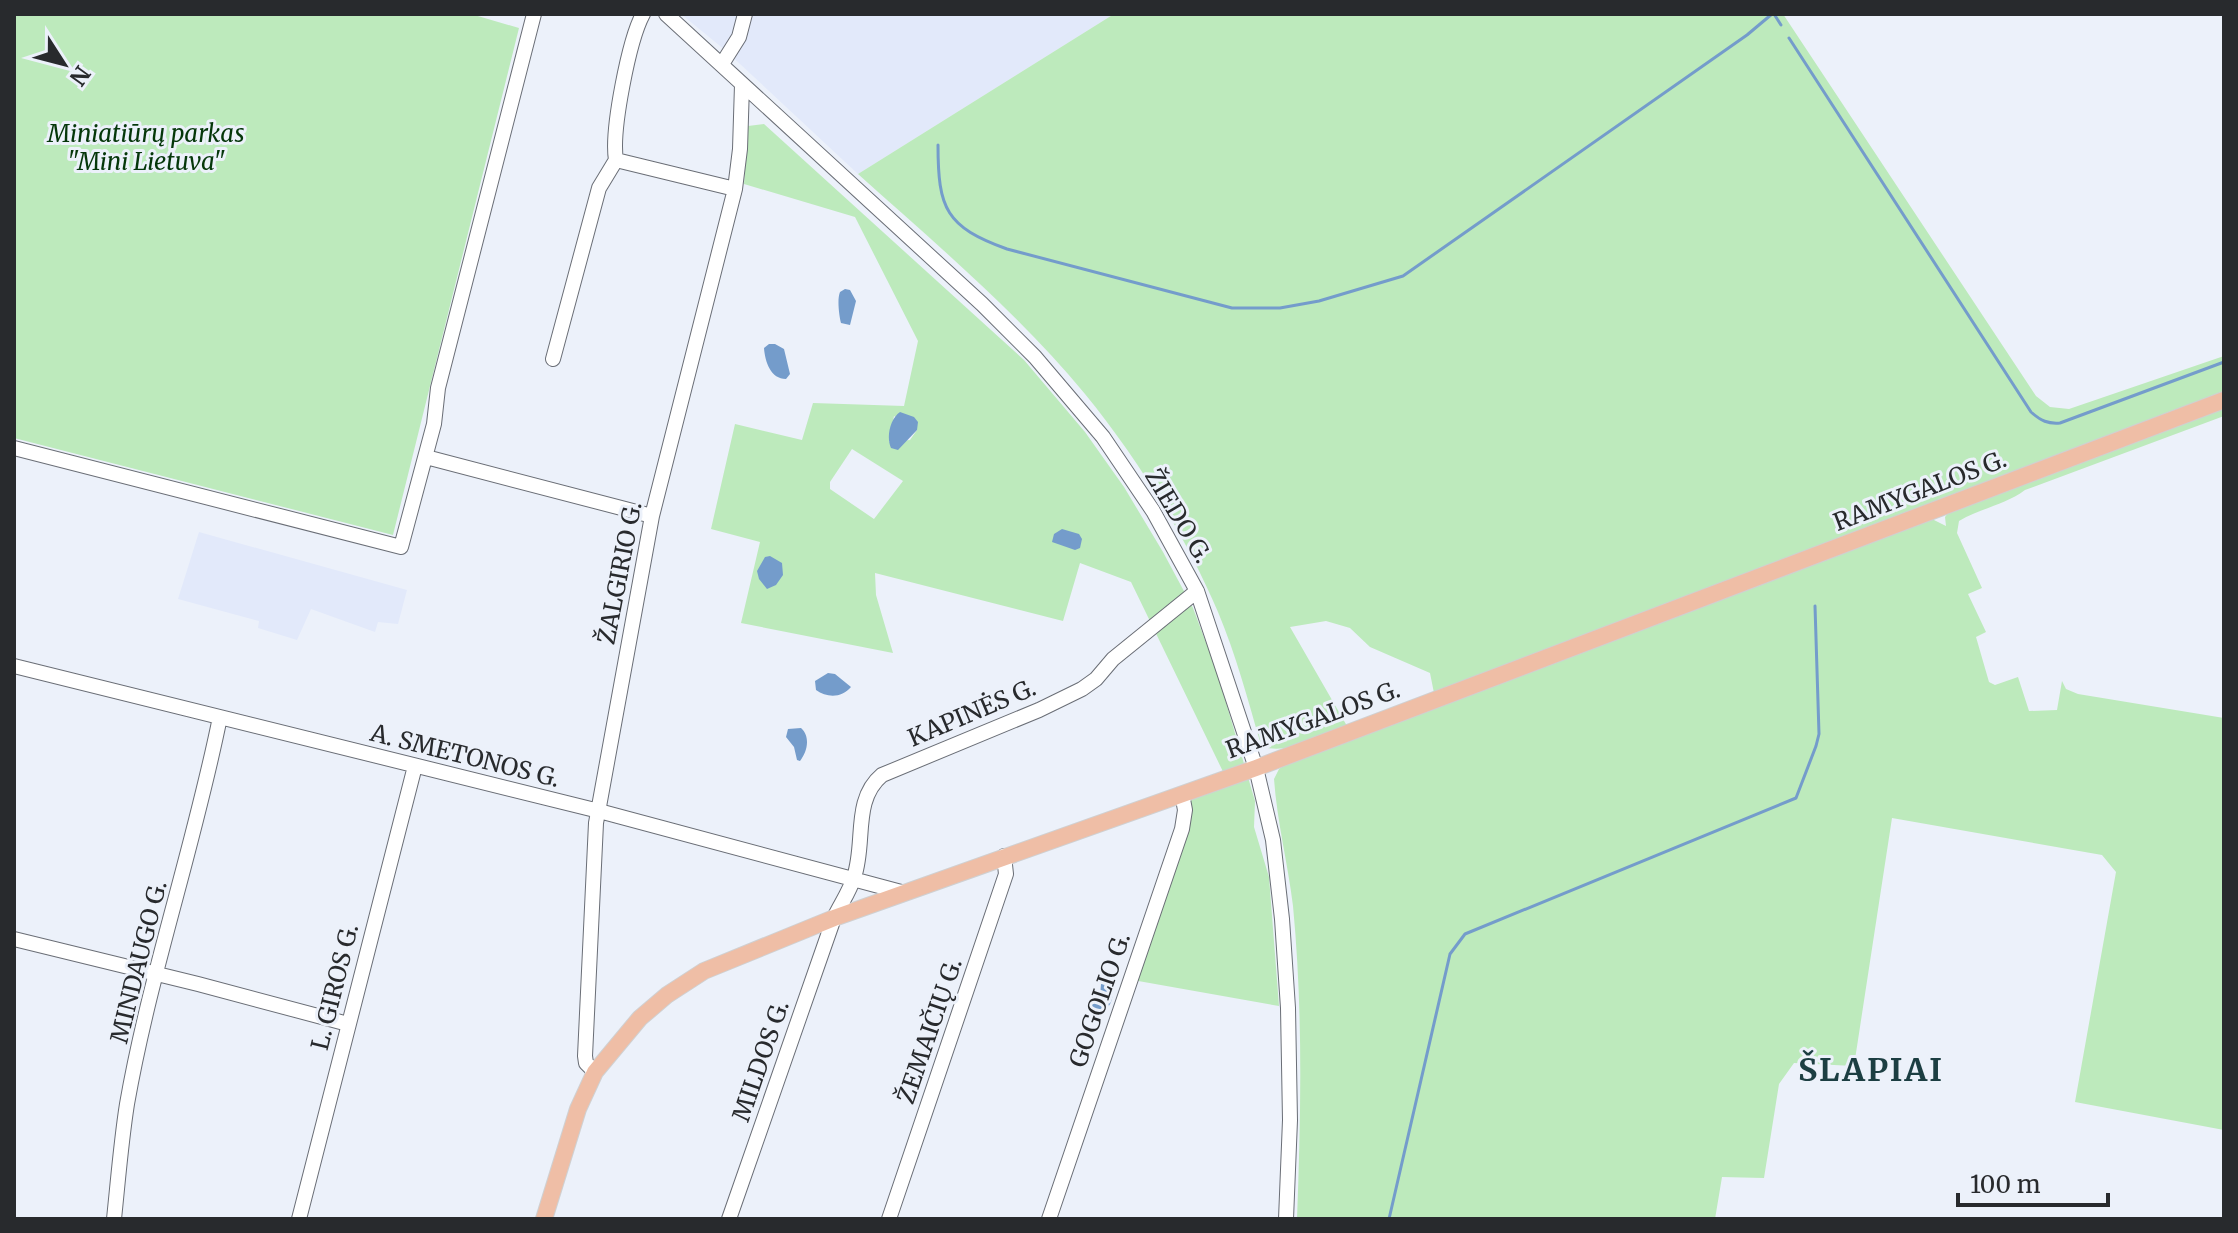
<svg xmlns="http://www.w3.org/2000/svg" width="2238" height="1233" viewBox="0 0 2238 1233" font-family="Merriweather,serif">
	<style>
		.built { fill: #e2e9fa }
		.green { fill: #bdeabc; fill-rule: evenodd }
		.water { fill: #749ccb }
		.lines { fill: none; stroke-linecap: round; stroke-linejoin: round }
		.stream { stroke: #749ccb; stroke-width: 3 }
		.minor-casing { stroke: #6a6e76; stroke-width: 16 }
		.major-casing { stroke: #d0d0d1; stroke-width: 18 }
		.minor { stroke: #fff; stroke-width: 14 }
		.major { stroke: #efbea6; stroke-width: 16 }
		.labels { text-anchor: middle; stroke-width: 6; stroke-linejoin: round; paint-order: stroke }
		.park-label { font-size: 24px; font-style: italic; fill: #05370a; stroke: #ecf1fa }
		.street-label { font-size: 24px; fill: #282a2d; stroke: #ecf1fa }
		.district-label { font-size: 32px; font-weight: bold; letter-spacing: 2px; fill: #1c3e42; stroke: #ecf1fa }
	</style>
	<rect width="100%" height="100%" fill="#ecf1fa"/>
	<!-- built -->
	<path class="built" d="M 681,14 L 1114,14 L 858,174 L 725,50 Z
		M 199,532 L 407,590 L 398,624 L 378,622 L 375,632 L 311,609 L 297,640 L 258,628 L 259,621 L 178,599 Z"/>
	<!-- green -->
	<path class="green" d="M 14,14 L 471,14 L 519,28 L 393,535 L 14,438 Z
		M 1114,14 L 1783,14 L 2036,396 L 2050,407 L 2069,409 L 2224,356 L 2224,391 L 1434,693 L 1430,673 L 1370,647 L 1350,628 L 1326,621 L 1290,627 L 1347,726 C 1326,734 1281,758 1261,745 C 1248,700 1236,655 1218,612 C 1185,535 1138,459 1085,394 C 1018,313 936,244 858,174 Z
		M 764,124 L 1024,360 L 1085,432 L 1124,487 L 1163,552 L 1193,608 L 1217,672 L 1255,801 L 1254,827 L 1269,877 L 1279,1006 L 1127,979 L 1178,828 L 1180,804 L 1229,784 L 1131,582 L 1080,563 L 1063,621 L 875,573 L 876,595 L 893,653 L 741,623 L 760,542 L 711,529 L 735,424 L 802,440 L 813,403 L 904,406 L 918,341 L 855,217 L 744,184 L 748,126 ZM 894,416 L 917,430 L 910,440 L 889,442 ZM 852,449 L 903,481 L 874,519 L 830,489 L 830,482 Z
		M 2224,406 L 2224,416 L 2025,490 C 2005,505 1981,508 1959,521 L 1957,533 L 1982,588 L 1968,594 L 1986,632 L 1976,637 L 1989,682 L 1995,685 L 2018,677 L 2029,711 L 2057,710 L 2062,681 L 2066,689 L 2078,694 L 2224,718 L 2224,1130 L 2075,1102 L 2116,872 L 2102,855 L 1892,818 L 1854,1066 L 1794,1063 L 1779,1084 L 1764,1178 L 1722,1177 L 1715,1219 L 1297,1219 C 1301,1115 1303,1010 1293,906 C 1288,864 1277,822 1274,779 L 1279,769 L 1288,763 L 1932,519 L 1946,526 L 1945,517 L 1948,513 Z"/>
	<!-- water -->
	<path class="water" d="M 845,289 L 850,290 L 856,301 L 850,325 L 841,323 C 839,315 837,299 840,292 Z
		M 769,344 L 775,344 L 784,349 L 790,374 L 786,379 C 771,379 765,362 764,348 Z
		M 900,412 L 914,417 L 918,422 L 917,430 L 898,450 L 891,448 C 886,437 890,419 900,412 Z
		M 1062,529 L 1079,534 L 1082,539 L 1080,548 L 1075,550 L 1052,542 L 1054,534 Z
		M 770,556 L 782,563 L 783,575 L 776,585 L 767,589 L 759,579 L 757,571 L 765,557 Z
		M 828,673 L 835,674 L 851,687 C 842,698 827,698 816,690 L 815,681 Z
		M 801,728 C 811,737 807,752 800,761 L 797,760 L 794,747 L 786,737 L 788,729 Z
		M 1101,984 L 1111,986 C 1115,997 1111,1009 1099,1013 L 1088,1008 L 1087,1004 L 1093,997 L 1100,996 Z"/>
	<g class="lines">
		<!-- stream -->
		<path class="stream" d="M 1774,14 L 1781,25
			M 1789,38 L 2031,412 C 2041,421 2048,424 2060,423 L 2224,362
			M 938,145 C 938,209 946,227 1007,249 L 1232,308 L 1280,308 L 1319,301 L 1403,276 L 1747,35 L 1772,14
			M 1389,1219 L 1450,954 L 1465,934 L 1796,798 L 1816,746 L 1819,734 L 1815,606"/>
		<defs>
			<path id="minor" d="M 666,14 L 982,304 L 1035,357 L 1103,437 L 1153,511 L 1197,591 L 1256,768 L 1273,840 L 1282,919 L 1288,1008 L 1290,1120 L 1286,1219
				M 722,64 L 739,37 L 745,14
				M 616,160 C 611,131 629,40 643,14
				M 553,359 L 599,188 L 616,160 L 735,189
				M 14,448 L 401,547 L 434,424 L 438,388 L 534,14
				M 426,457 L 652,516
				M 14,666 L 599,811 L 905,893
				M 14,939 L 198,984 L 348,1024
				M 595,1072 L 586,1063 L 585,1056 L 596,823 L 652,516 L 735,189 L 740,149 L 742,85
				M 114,1219 C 118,1181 121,1142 127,1104 C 150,973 194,847 220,717
				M 299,1219 L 415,766
				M 729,1219 L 834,918 C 840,905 850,891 854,877 C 866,843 852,800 882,775 L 1039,710 L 1082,689 L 1096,679 L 1113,659 L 1197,591
				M 889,1219 L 1006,874 L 1004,856
				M 1049,1219 L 1182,829 L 1185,810 L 1182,794"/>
			<path id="major" d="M 544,1219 L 578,1109 L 595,1072 L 640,1018 L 667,995 L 704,971 L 834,918 L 1256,768 L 2224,400"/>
		</defs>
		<!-- minor casing -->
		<use href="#minor" class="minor-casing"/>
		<!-- major casing -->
		<use href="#major" class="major-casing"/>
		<!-- minor -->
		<use href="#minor" class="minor"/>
		<!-- major -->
		<use href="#major" class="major"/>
	</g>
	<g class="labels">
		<!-- park labels -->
		<g class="park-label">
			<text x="146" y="142">Miniatiūrų parkas<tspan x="146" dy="28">"Mini Lietuva"</tspan></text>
		</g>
		<!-- street labels -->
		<g class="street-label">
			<text transform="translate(1920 491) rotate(-21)" y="8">RAMYGALOS G.</text>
			<text transform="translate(1178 516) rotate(59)" y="8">ŽIEDO G.</text>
			<text transform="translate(620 573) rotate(-79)" y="8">ŽALGIRIO G.</text>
			<text transform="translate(972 713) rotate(-23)" y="8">KAPINĖS G.</text>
			<text transform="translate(1313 720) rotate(-20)" y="8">RAMYGALOS G.</text>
			<text transform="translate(465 756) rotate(14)" y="8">A. SMETONOS G.</text>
			<text transform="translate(139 962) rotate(-76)" y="8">MINDAUGO G.</text>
			<text transform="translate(335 987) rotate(-76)" y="8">L. GIROS G.</text>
			<text transform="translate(1100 1000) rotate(-71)" y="8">GOGOLIO G.</text>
			<text transform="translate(930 1031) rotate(-71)" y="8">ŽEMAIČIŲ G.</text>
			<text transform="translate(761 1061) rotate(-71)" y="8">MILDOS G.</text>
		</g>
		<!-- district labels -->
		<g class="district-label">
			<text x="1871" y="1081">ŠLAPIAI</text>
		</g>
	</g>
	<!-- border -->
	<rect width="2238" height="1233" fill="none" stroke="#282a2d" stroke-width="32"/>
	<!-- north arrow -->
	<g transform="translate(64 64) rotate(126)" stroke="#ecf1fa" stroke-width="6" paint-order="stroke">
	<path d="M0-6L14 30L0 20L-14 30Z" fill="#282a2d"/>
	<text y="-12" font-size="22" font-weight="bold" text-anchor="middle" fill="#282a2d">N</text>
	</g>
	<!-- scale -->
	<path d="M1958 1193v12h150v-12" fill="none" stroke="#282a2d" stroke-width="4"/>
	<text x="1970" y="1193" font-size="24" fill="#282a2d" stroke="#ecf1fa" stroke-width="6" paint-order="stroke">100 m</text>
</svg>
